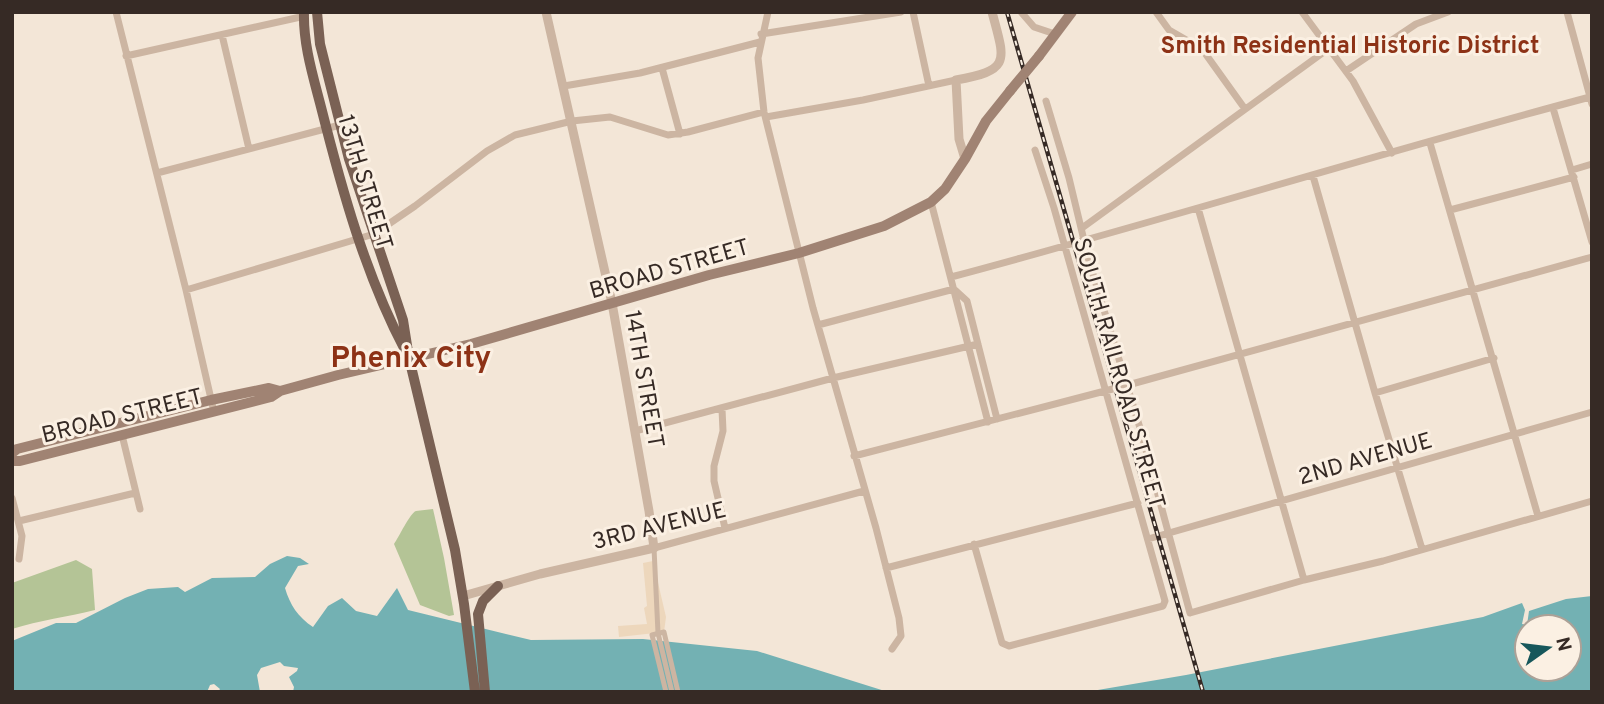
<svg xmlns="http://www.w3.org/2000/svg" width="1604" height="704" viewBox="0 0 1604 704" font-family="Overpass,sans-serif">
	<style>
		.green { fill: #b4c496 }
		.plaza { fill: #edd7bc }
		.water { fill: #73b1b3; fill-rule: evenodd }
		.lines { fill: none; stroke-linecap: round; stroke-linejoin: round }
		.pedestrian { stroke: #ccb5a2; stroke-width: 5 }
		.minor { stroke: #ccb5a2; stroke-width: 7 }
		.tertiary { stroke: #ccb5a2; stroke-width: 9 }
		.secondary { stroke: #a08373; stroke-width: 10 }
		.primary { stroke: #7a6154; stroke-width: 10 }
		.rail-casing { stroke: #362a25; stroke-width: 4.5 }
		.rail { stroke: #fbf0e3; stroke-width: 2; stroke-dasharray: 5; stroke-linecap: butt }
		.pedestrian-bridge { stroke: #ccb5a2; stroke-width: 5 }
		.secondary-bridge { stroke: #a08373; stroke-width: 10 }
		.labels { text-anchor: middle; stroke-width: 6; stroke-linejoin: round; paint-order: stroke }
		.street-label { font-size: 23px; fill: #362a25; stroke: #fbf0e3 }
		.neighbourhood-label { font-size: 24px; font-weight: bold; fill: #8d3216; stroke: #fbf0e3 }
		.district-label { font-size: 30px; font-weight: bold; fill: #8d3216; stroke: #fbf0e3 }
	</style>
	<rect width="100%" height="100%" fill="#f3e6d7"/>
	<!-- green -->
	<path class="green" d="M 433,509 L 444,558 L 454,615 L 449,616 L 420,605 L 394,544 C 399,537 410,513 416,511 C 421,510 428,510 433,509 Z
		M 76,560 L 92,569 L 95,610 C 67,617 40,620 12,629 L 12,583 Z"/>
	<!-- plaza -->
	<path class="plaza" d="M 653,561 L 666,617 L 664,632 L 619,637 L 618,626 L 647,624 L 644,608 L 647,606 L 643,563 Z"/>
	<!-- water -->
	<path class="water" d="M 287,556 L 300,558 L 309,564 L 298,566 L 285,588 C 290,605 298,617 313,627 L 328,606 L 342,598 L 356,611 L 377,616 L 397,588 L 408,610 L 531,640 L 643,639 L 757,651 L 888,692 L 293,692 L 294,687 L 289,677 L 297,671 L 298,668 L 284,666 L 280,662 L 261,668 L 257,675 L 260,692 L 218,692 L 220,689 L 214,684 L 210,685 L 207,692 L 12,692 L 12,641 L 56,623 L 76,623 L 125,598 L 148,589 L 178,587 L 185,592 L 212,578 L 255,577 L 270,564 Z
		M 1592,596 L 1592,692 L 1086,692 L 1186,675 L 1483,617 L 1522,603 L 1525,610 L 1522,624 L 1527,625 L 1529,611 L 1566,599 ZM 1527,627 L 1569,627 L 1569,669 L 1527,669 Z"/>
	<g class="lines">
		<!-- pedestrian -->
		<path class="pedestrian" d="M 654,548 L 658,633 L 672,692"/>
		<!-- minor -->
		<path class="minor" d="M 116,12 L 186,290 L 214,412
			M 768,12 L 758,58 L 764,112 L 813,308 L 876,528 L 899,618 L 901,636 L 892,649
			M 913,12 L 929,86
			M 1021,12 L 1034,27 L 1055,34
			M 1156,12 L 1169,30 L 1202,49 L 1245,109
			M 1302,12 L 1353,81 L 1392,153
			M 1567,12 L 1592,104
			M 761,34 L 901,12
			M 222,35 L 249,149
			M 126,56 L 305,16
			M 662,68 L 680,134
			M 1346,71 L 1416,24 L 1448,12
			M 564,86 L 640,73 L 760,42
			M 1046,101 L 1069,178 L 1089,261 L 1140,428 L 1190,613 L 1304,580 L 1383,561 L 1592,501
			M 1553,108 L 1592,242
			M 766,117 L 863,100 L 956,80
			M 1430,143 L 1538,516
			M 1572,170 L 1592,164
			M 157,173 L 340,125
			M 1313,176 L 1375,393 L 1422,549
			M 931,202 L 988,422
			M 1198,208 L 1304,580
			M 1450,210 L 1574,177
			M 1082,228 L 1328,49
			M 951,277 C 1165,220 1376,154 1590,97
			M 186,290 L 374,234 L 415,206 L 487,151 L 515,135 L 572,121 L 610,117 L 668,135 L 688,132 L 764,112
			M 955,290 L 967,301 L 997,419
			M 818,325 L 954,289
			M 1375,393 L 1494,358
			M 722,409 L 723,431 L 714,466 L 714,481 L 725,528
			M 635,431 L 833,378 L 978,344
			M 122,435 L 140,509
			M 854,456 L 1128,385 L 1592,257
			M 12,498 L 22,536 L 19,559
			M 19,521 L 135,493
			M 1148,539 L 1592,412
			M 974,544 L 1002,643 L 1009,646 L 1163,606 L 1165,601 L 1054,208 L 1035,150
			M 654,548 L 864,491
			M 886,568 L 1138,503"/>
		<!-- tertiary -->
		<path class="tertiary" d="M 965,159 L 959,139 L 956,80 C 1012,70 1005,61 992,12
			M 463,596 L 540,574 L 654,548 L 649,511 L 612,303 L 546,12"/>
		<!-- secondary -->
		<path class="secondary" d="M 1039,56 L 1072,12
			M 12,453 L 17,449 L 211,400 L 269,388 L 280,391
			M 12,461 L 20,461 L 271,397 L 280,391 L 338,375 L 471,344 L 709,275 L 799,253 L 884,226 L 931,202 L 945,189 L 965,159 L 986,121 L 1010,91"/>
		<!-- primary -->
		<path class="primary" d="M 304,12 C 303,44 313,76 321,107 C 342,190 365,274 405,350
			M 317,12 L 320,44 L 349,159 L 403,320 L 409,358 L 455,550 L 464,604 L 475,692
			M 485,692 L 478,614 L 483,601 L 498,586"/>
		<defs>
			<path id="rail" d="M 1007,12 L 1203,692"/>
		</defs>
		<!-- rail casing -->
		<use href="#rail" class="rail-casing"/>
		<!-- rail -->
		<use href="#rail" class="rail"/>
		<!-- pedestrian-bridge -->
		<path class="pedestrian-bridge" d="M 666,692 L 652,635 L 664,632 L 678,692"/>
		<!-- secondary-bridge -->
		<path class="secondary-bridge" d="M 1010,91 L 1039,56"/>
	</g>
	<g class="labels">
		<!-- street labels -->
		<g class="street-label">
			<text transform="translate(366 182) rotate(73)" y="8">13TH STREET</text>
			<text transform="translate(669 268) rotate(-16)" y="8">BROAD STREET</text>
			<text transform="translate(1120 373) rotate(74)" y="8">SOUTH RAILROAD STREET</text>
			<text transform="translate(645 379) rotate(80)" y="8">14TH STREET</text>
			<text transform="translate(122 415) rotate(-14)" y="8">BROAD STREET</text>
			<text transform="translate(1365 458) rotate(-16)" y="8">2ND AVENUE</text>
			<text transform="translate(659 525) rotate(-14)" y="8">3RD AVENUE</text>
		</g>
		<!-- neighbourhood labels -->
		<g class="neighbourhood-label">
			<text x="1350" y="53">Smith Residential Historic District</text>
		</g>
		<!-- district labels -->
		<g class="district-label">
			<text x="411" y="367">Phenix City</text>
		</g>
	</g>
	<!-- border -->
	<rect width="1604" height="704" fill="none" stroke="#362a25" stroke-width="28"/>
	<!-- north arrow -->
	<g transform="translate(1548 648) rotate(76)"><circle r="33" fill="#fbf0e3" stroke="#aca197" stroke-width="2"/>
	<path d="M0-5L12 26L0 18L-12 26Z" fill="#17575b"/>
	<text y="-10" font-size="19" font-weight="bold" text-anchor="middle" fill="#362a25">N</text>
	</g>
</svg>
